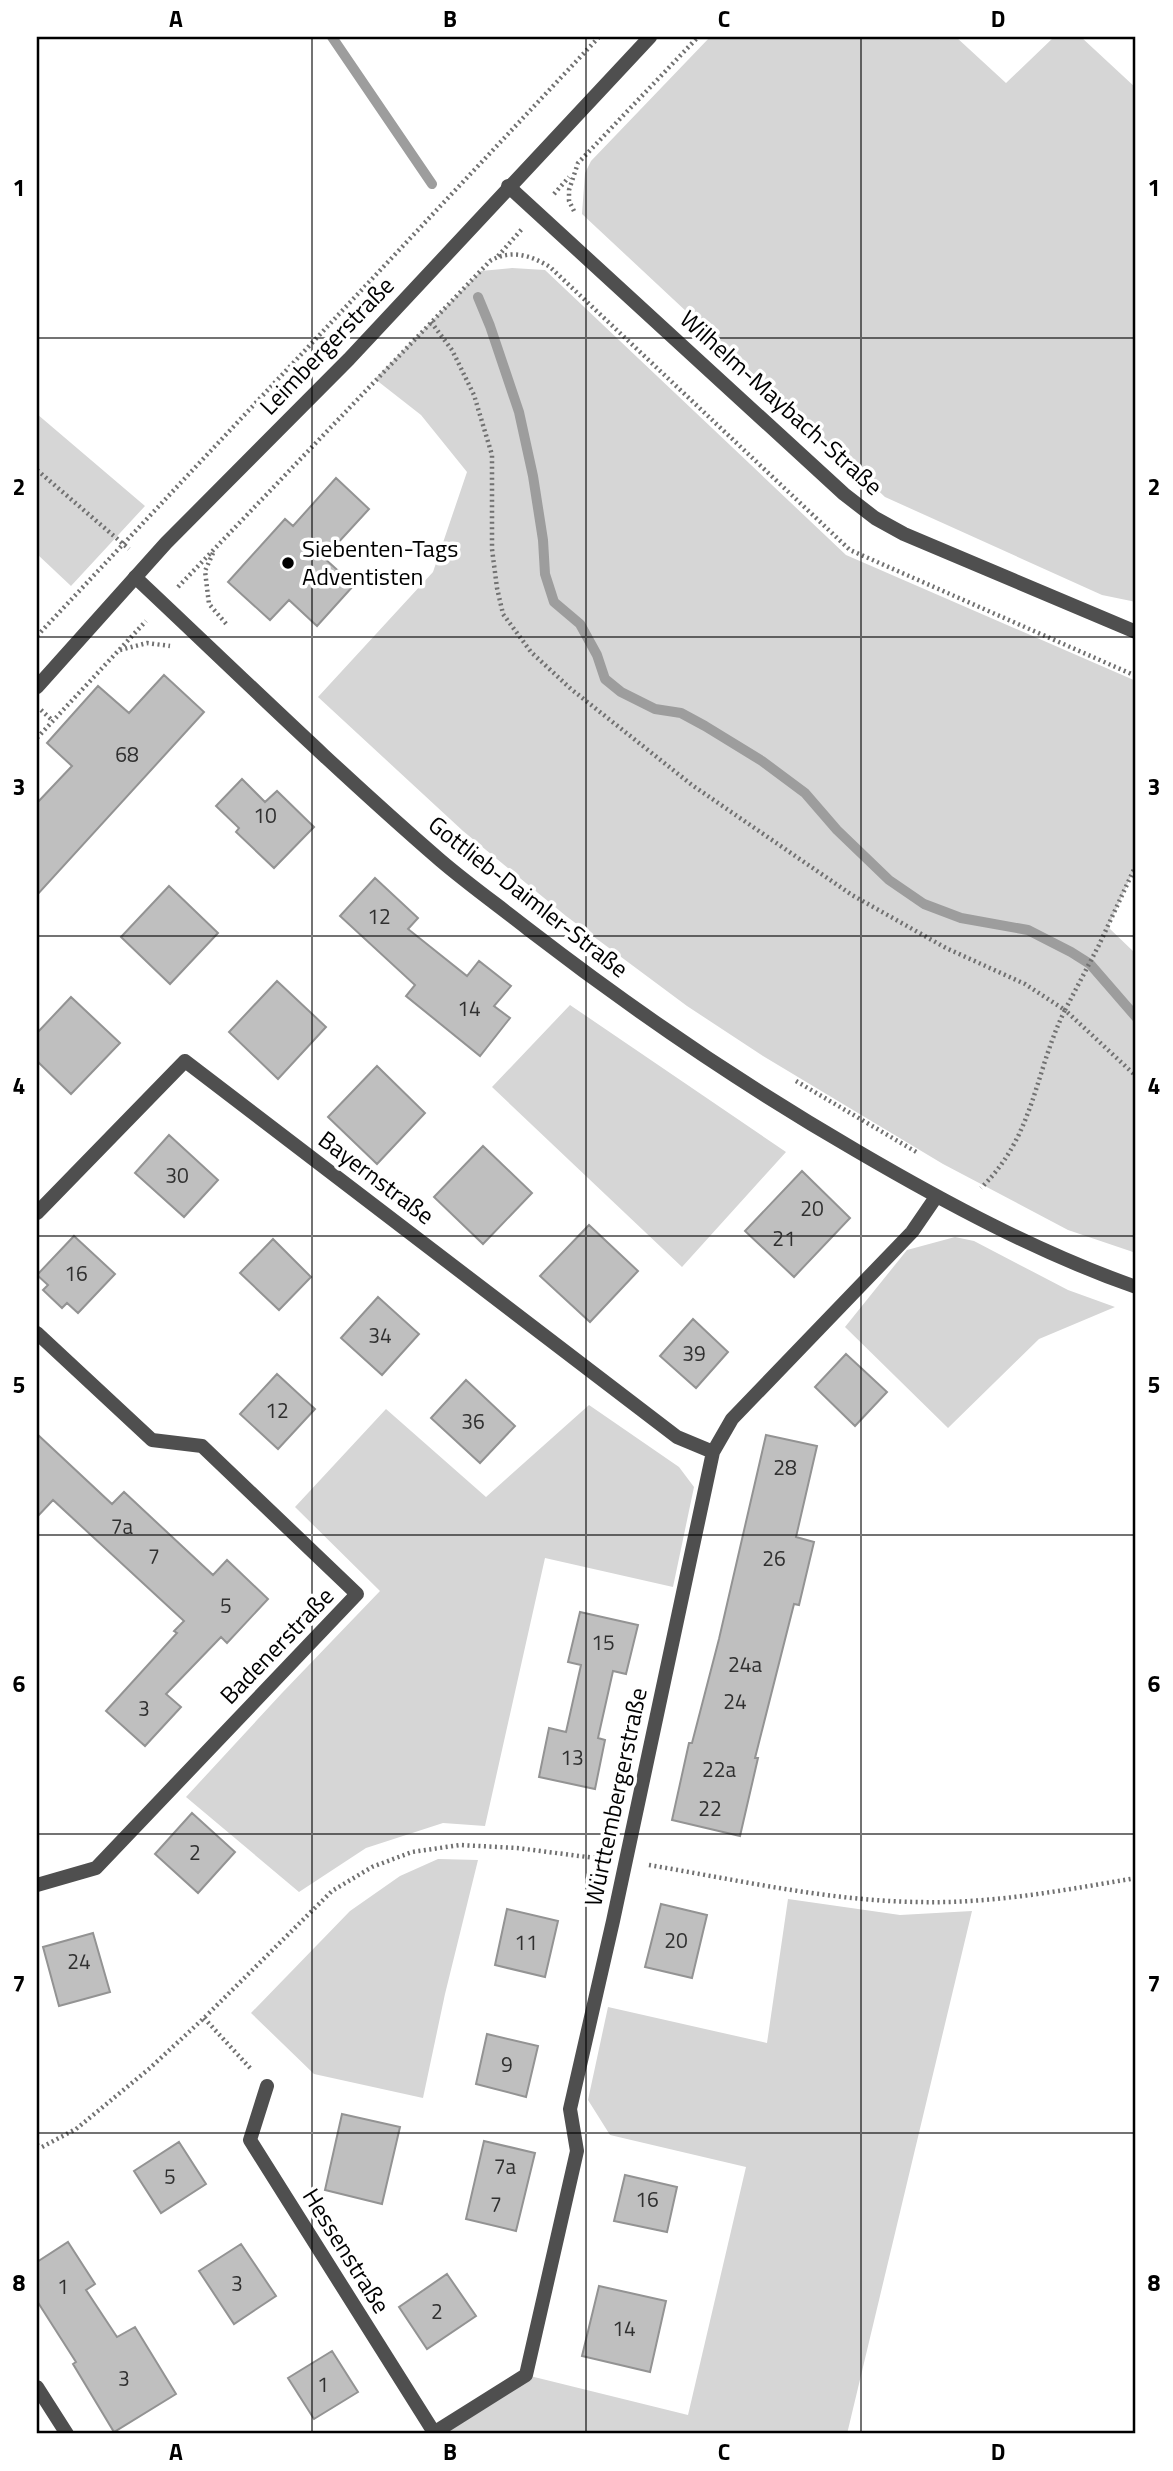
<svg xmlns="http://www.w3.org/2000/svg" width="1173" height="2471" viewBox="0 0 1173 2471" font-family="'Titillium Web',sans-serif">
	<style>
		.green { fill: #d6d6d6 }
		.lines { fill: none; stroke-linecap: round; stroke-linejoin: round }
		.stream { stroke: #9d9d9d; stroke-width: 10 }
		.building { fill: #bfbfbf; stroke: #939393; stroke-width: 2 }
		.path { stroke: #717171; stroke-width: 4.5; stroke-dasharray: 2 3.5; stroke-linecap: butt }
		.minor { stroke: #4f4f4f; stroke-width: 14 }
		.tertiary { stroke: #4f4f4f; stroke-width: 14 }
		.grid { fill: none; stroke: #000; stroke-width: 2; stroke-opacity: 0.55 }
		.poi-dot { fill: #000; stroke: #fff; stroke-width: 2.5 }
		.labels { text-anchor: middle; stroke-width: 7; stroke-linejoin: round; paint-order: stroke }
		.number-label { font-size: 21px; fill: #303030 }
		.street-label { font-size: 24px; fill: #000; stroke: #fff }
		.poi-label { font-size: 24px; fill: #000; stroke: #fff; text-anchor: start }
		.neatline { fill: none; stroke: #000; stroke-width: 2.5 }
		.grid-label { font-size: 23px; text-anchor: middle; font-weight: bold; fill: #000 }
	</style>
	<rect width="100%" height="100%" fill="#fff"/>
	<!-- green -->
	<path class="green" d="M 710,37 L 956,37 L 1006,83 L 1054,37 L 1081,37 L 1136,88 L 1136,602 L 1102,595 L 885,497 L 582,214 L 585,173 L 591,161 Z
		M 512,268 L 545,270 L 846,555 L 1136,681 L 1136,865 L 1108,927 L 1136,954 L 1136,1253 L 1068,1230 L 943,1164 L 763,1056 L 687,1006 L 566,916 L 463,831 L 318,697 L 433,572 L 467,472 L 421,415 L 375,379 L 481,271 Z
		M 37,414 L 145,506 L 71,586 L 37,554 Z
		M 570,1005 L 786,1152 L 682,1267 L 492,1087 Z
		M 955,1237 L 974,1241 L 1068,1290 L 1115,1307 L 1039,1339 L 948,1428 L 845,1327 L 907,1250 Z
		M 589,1405 L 679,1467 L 694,1487 L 673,1587 L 545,1558 L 485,1826 L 443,1823 L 366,1848 L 299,1892 L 186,1797 L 282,1693 L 380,1591 L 295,1507 L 386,1409 L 486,1497 Z
		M 438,1859 L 478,1860 L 445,1994 L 423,2098 L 314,2074 L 251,2013 L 350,1911 L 400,1876 Z
		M 788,1899 L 900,1915 L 972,1911 L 847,2434 L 435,2434 L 526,2375 L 688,2415 L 746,2167 L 610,2135 L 588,2100 L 608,2007 L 767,2043 Z"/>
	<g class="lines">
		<!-- stream -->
		<path class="stream" d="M 332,37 L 432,184
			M 478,297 L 490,326 L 519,412 L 533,476 L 543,540 L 545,574 L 554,602 L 580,624 L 597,655 L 605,679 L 621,692 L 655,709 L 681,713 L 705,726 L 762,761 L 805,793 L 837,830 L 889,880 L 924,904 L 961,918 L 1028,930 L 1071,952 L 1090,964 L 1136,1017"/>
	</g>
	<!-- building -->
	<path class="building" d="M 336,478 L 369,509 L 324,558 L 354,585 L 317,626 L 289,600 L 270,620 L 228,582 L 285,519 L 293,526 Z
		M 164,675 L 204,712 L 37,895 L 37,803 L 72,766 L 47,743 L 98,686 L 129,713 Z
		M 242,779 L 265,802 L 277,791 L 314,827 L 274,868 L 236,832 L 239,828 L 216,806 Z
		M 375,878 L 418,918 L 408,929 L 467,976 L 479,961 L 511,986 L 494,1006 L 510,1018 L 480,1056 L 406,996 L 415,985 L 340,916 Z
		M 169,886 L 218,933 L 170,984 L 121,937 Z
		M 277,981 L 326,1027 L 278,1079 L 229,1032 Z
		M 71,997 L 120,1043 L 71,1094 L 37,1061 L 37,1033 Z
		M 377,1066 L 425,1113 L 377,1164 L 328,1117 Z
		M 169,1135 L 218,1180 L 184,1217 L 135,1173 Z
		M 483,1146 L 532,1193 L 483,1244 L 434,1197 Z
		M 802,1171 L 850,1218 L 794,1277 L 745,1231 Z
		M 589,1225 L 638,1271 L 590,1322 L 540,1276 Z
		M 74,1236 L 115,1274 L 78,1313 L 67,1303 L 62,1308 L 43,1290 L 48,1285 L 37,1275 Z
		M 273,1239 L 311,1277 L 279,1310 L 240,1273 Z
		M 378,1297 L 419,1334 L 382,1375 L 341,1338 Z
		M 693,1319 L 728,1352 L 696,1388 L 660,1356 Z
		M 846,1354 L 887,1392 L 855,1426 L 815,1387 Z
		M 277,1374 L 315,1409 L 278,1449 L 240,1414 Z
		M 466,1380 L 515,1426 L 480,1463 L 431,1418 Z
		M 37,1434 L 112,1504 L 124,1492 L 213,1575 L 227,1560 L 268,1599 L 227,1643 L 221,1637 L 166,1694 L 181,1707 L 145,1746 L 106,1711 L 177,1633 L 174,1631 L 184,1621 L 53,1500 L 37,1517 Z
		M 766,1435 L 817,1446 L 796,1537 L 814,1542 L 799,1605 L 794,1604 L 755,1758 L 758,1758 L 740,1836 L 672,1820 L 689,1743 L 692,1743 L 719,1639 Z
		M 580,1612 L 638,1625 L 626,1674 L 613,1671 L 598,1738 L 605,1740 L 595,1789 L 539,1777 L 549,1728 L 566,1732 L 581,1665 L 568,1662 Z
		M 192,1813 L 235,1852 L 198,1893 L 155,1854 Z
		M 661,1904 L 707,1915 L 692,1978 L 645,1967 Z
		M 507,1909 L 558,1921 L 545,1977 L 495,1965 Z
		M 93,1933 L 110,1992 L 59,2006 L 43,1947 Z
		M 487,2034 L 538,2046 L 526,2097 L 476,2084 Z
		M 342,2114 L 400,2127 L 382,2204 L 325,2190 Z
		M 484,2141 L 535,2153 L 516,2231 L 466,2219 Z
		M 179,2142 L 206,2184 L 161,2213 L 134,2171 Z
		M 625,2175 L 677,2187 L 667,2232 L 614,2221 Z
		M 68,2242 L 95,2284 L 86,2290 L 117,2337 L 135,2327 L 176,2394 L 114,2432 L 73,2364 L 76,2362 L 37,2301 L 37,2262 Z
		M 241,2244 L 276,2296 L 234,2324 L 199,2271 Z
		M 447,2274 L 476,2316 L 427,2349 L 399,2307 Z
		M 599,2286 L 666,2301 L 650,2372 L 582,2356 Z
		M 332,2351 L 358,2392 L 314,2419 L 288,2378 Z"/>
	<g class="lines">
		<!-- path -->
		<path class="path" d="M 554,194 L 569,177
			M 574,211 L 569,201 L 569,190 L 578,163 L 698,37
			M 498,256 L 522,229
			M 431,322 L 452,350 L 474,395 L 492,455 L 492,549 L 497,588 L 503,614 L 531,652 L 571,689 L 692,785 L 852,895 L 946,948 L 1025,984 L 1065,1010 C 1034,1073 1035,1135 981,1188
			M 37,470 L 129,549
			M 213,553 L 205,571 L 209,604 L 228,626
			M 178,587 L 490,261 C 510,249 531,255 550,267 L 850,550 L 1136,676
			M 37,636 L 599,37
			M 120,650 L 147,643 L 170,646
			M 41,710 L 53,721
			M 37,738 L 146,621
			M 1136,865 L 1099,945 L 1065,1010 L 1136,1076
			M 796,1081 L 918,1153
			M 649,1865 C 738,1880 829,1901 919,1902 C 992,1904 1065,1890 1136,1878
			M 204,2018 L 251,2069
			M 37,2145 L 42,2147 L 76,2129 L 150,2068 L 204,2018 L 332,1891 L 372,1867 L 412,1852 L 460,1845 L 517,1848 L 603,1859"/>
		<!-- minor -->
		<path class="minor" d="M 508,186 L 844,494 L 875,518 L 904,534 L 1136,632
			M 135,577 C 236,672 335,769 440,860 C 468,884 499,906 528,929 C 633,1010 743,1085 857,1151 C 946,1203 1039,1253 1136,1287
			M 37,1213 L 185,1061 L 677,1437 L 713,1452
			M 37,1333 L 152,1440 L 202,1446 L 357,1594 L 96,1868 L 37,1885
			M 267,2086 L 250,2140 L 435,2434
			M 37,2387 L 67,2434
			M 432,2434 L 526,2375 L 577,2151 L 570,2109 L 613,1921 L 713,1452 L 732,1419 L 912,1232 L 936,1197"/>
		<!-- tertiary -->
		<path class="tertiary" d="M 37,687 L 166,543 L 349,359 L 650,37"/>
	</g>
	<!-- grid -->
	<path class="grid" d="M 312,37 L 312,2434M 586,37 L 586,2434M 861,37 L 861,2434M 37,338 L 1136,338M 37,637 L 1136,637M 37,936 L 1136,936M 37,1236 L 1136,1236M 37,1535 L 1136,1535M 37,1834 L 1136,1834M 37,2133 L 1136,2133"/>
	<!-- markers -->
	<circle class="poi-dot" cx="288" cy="563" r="7"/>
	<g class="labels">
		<!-- number labels -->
		<g class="number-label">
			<text x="127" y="762">68</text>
			<text x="265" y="823">10</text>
			<text x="379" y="924">12</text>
			<text x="469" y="1016">14</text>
			<text x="177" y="1183">30</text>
			<text x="812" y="1216">20</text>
			<text x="784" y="1246">21</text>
			<text x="76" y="1281">16</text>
			<text x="380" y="1343">34</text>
			<text x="694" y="1361">39</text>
			<text x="277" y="1418">12</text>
			<text x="473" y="1429">36</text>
			<text x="785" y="1475">28</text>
			<text x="122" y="1534">7a</text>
			<text x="154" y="1564">7</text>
			<text x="774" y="1566">26</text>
			<text x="226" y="1613">5</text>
			<text x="603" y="1650">15</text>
			<text x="745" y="1672">24a</text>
			<text x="735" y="1709">24</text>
			<text x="144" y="1716">3</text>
			<text x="572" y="1765">13</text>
			<text x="719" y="1777">22a</text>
			<text x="710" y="1816">22</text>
			<text x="195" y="1860">2</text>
			<text x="676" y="1948">20</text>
			<text x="526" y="1950">11</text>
			<text x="79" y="1969">24</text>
			<text x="507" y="2072">9</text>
			<text x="505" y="2174">7a</text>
			<text x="170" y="2184">5</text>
			<text x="647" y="2207">16</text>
			<text x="496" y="2212">7</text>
			<text x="237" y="2291">3</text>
			<text x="63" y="2294">1</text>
			<text x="437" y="2319">2</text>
			<text x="624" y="2336">14</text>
			<text x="124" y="2386">3</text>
			<text x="323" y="2392">1</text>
		</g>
		<!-- street labels -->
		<g class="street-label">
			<text transform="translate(327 346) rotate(-46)" y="8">Leimbergerstraße</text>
			<text transform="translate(781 403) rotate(42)" y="8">Wilhelm-Maybach-Straße</text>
			<text transform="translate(528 897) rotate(38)" y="8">Gottlieb-Daimler-Straße</text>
			<text transform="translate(376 1178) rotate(37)" y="8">Bayernstraße</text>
			<text transform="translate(277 1646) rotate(-46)" y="8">Badenerstraße</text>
			<text transform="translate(616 1797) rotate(-78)" y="8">Württembergerstraße</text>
			<text transform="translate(346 2251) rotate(58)" y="8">Hessenstraße</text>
		</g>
		<!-- poi labels -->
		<g class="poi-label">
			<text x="302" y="557">Siebenten-Tags<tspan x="302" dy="28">Adventisten</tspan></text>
		</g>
	</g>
	<!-- border -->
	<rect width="1173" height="2471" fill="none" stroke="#ffffff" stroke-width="77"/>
	<rect x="38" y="38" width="1096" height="2394" class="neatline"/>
	<g class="grid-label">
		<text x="176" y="27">A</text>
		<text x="450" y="27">B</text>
		<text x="724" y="27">C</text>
		<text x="998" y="27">D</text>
		<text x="19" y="196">1</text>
		<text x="1154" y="196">1</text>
		<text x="19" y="495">2</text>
		<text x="1154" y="495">2</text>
		<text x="19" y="795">3</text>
		<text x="1154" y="795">3</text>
		<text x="19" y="1094">4</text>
		<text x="1154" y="1094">4</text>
		<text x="19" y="1393">5</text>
		<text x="1154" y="1393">5</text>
		<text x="19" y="1692">6</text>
		<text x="1154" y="1692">6</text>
		<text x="19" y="1992">7</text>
		<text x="1154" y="1992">7</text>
		<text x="19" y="2291">8</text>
		<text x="1154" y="2291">8</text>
		<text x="176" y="2460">A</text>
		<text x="450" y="2460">B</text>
		<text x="724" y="2460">C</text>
		<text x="998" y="2460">D</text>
	</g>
</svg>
